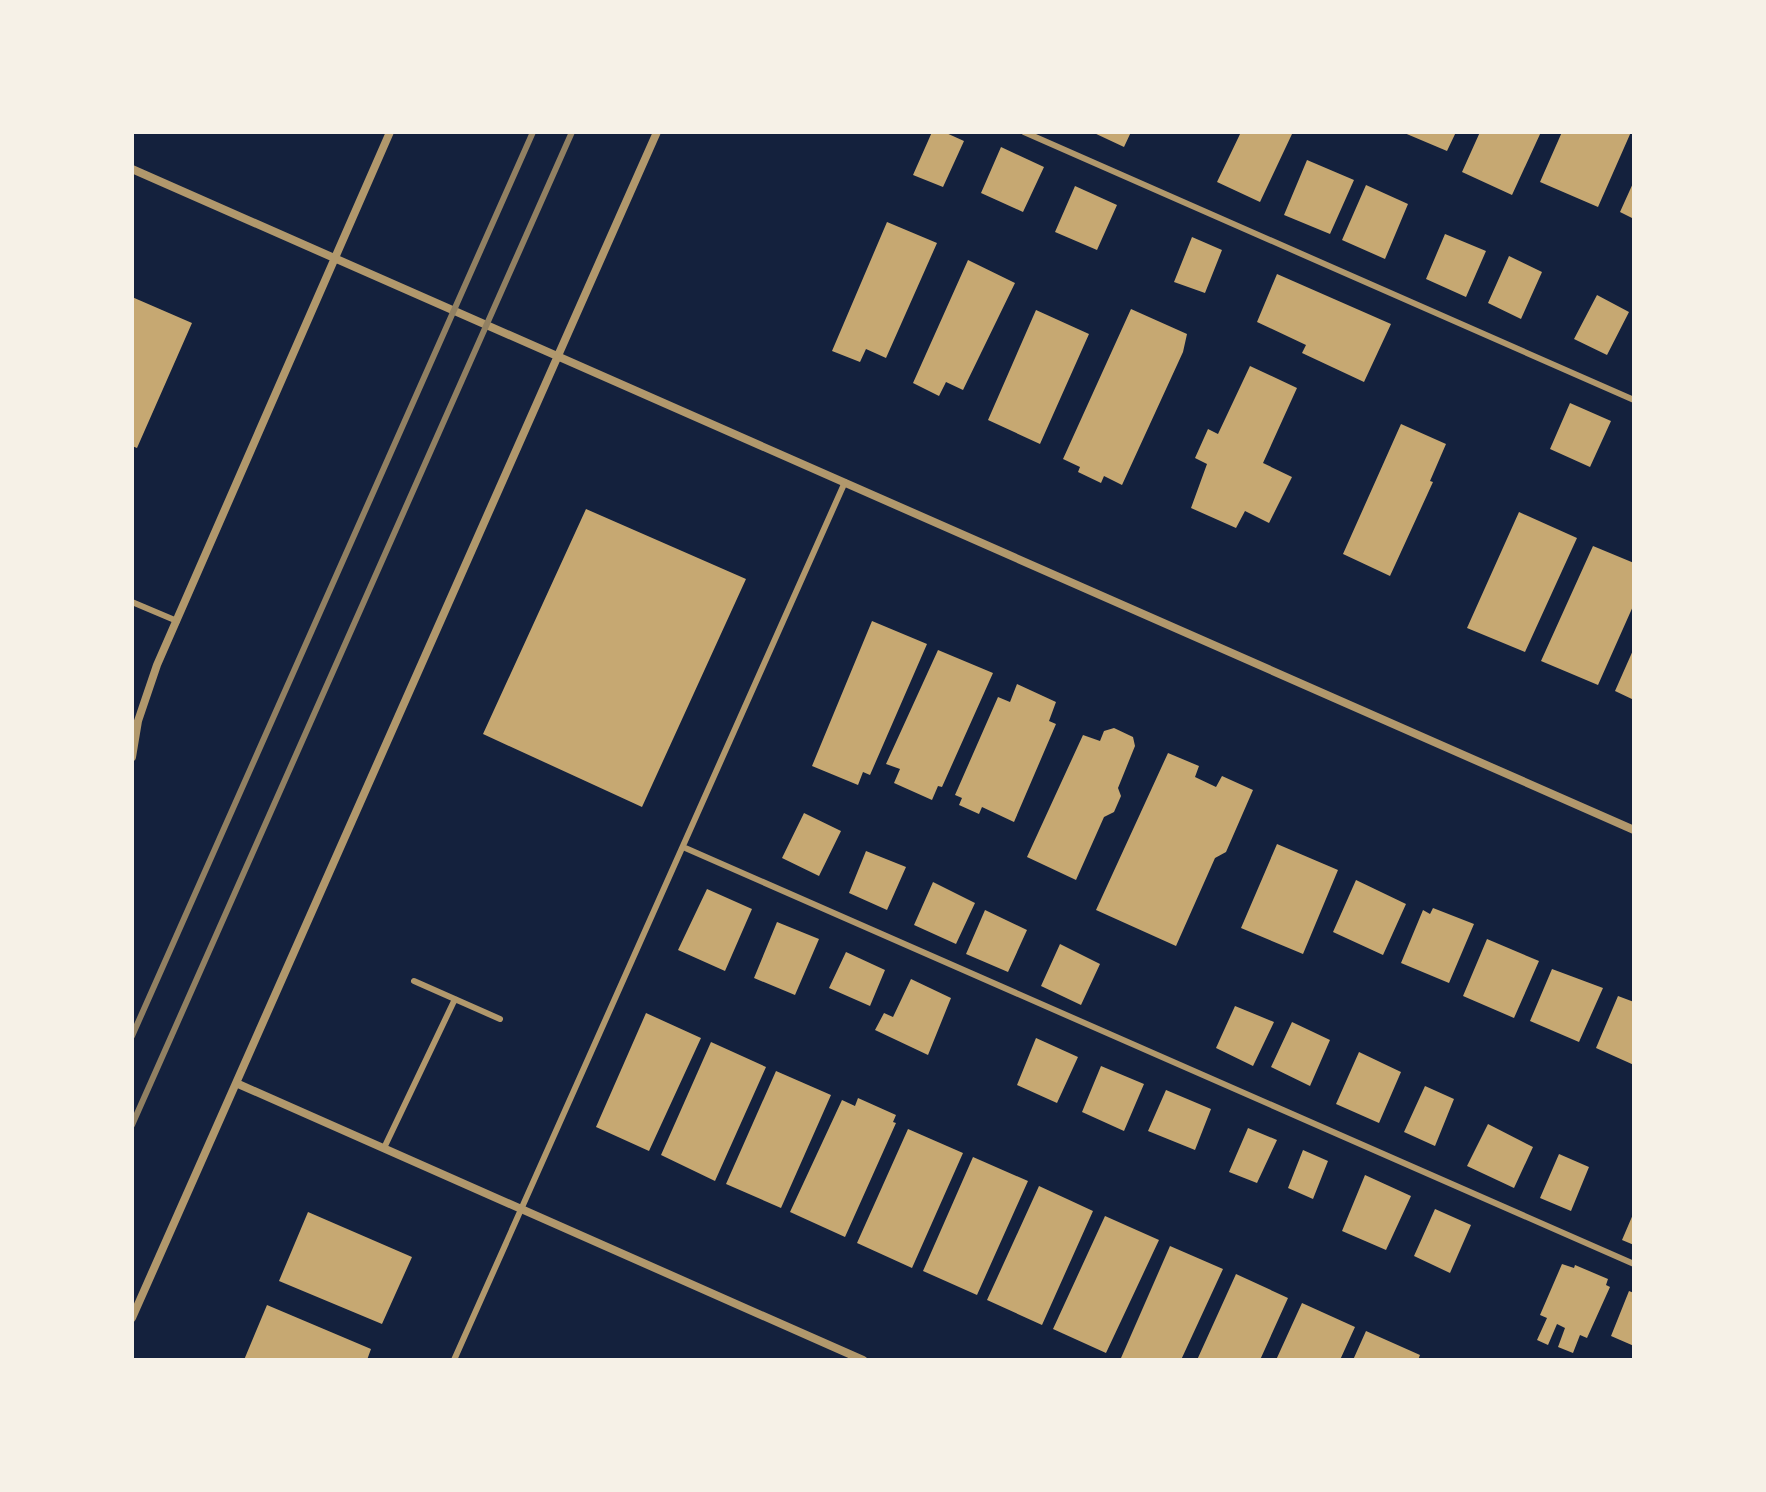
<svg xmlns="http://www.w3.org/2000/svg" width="1766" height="1492" viewBox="0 0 1766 1492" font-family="Lora,serif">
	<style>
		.building { fill: #c6a872 }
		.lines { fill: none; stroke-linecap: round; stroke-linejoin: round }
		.service { stroke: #b1986c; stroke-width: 6 }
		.minor { stroke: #b1986c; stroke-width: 8 }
		.rail { stroke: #918062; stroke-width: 6 }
	</style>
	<rect width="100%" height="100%" fill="#14213d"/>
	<!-- building -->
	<path class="building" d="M 932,132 L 944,132 L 964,141 L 943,187 L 913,175 Z
		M 1092,132 L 1131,132 L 1124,147 Z
		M 1241,132 L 1292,134 L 1260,202 L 1217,182 Z
		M 1402,132 L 1456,132 L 1447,151 Z
		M 1480,132 L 1541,132 L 1512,195 L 1462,172 Z
		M 1562,132 L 1631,132 L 1598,207 L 1540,182 Z
		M 1001,147 L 1044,167 L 1023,212 L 981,193 Z
		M 1307,160 L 1354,180 L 1330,234 L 1284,215 Z
		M 1634,181 L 1634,219 L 1620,212 Z
		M 1366,185 L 1408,204 L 1385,259 L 1342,240 Z
		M 1075,186 L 1117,205 L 1097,250 L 1055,232 Z
		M 887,222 L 937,243 L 886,358 L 866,349 L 860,362 L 832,351 Z
		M 1445,234 L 1486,251 L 1466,297 L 1426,279 Z
		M 1192,237 L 1222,250 L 1205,293 L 1174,282 Z
		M 1509,256 L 1542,272 L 1521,319 L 1488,303 Z
		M 968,260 L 1015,283 L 963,390 L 946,382 L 939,396 L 913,383 Z
		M 1277,274 L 1391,324 L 1364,382 L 1302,353 L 1306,345 L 1257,322 Z
		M 1597,295 L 1629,312 L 1607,355 L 1574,339 Z
		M 132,297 L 192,323 L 137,448 L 132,446 Z
		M 1131,309 L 1187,334 L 1183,352 L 1122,485 L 1104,476 L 1101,483 L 1078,472 L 1080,467 L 1063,459 Z
		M 1036,310 L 1089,334 L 1040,444 L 988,420 Z
		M 1250,366 L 1297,388 L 1263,463 L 1292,477 L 1269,523 L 1245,511 L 1236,528 L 1191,508 L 1207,464 L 1195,458 L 1208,429 L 1218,434 Z
		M 1570,403 L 1611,421 L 1590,467 L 1550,449 Z
		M 1401,424 L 1446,444 L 1430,481 L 1433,482 L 1390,576 L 1343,554 Z
		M 586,509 L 746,579 L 642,807 L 483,734 Z
		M 1519,512 L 1577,538 L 1525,652 L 1467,628 Z
		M 1593,546 L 1634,563 L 1634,604 L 1598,685 L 1541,661 Z
		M 872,621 L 927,644 L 870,775 L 863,772 L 858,785 L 812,766 Z
		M 1634,648 L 1634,700 L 1615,691 Z
		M 938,650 L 993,673 L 942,787 L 938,786 L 932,800 L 894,783 L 900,769 L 886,764 Z
		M 1017,684 L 1056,702 L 1049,721 L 1056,724 L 1014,822 L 982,807 L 979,814 L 959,805 L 962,798 L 955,795 L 998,697 L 1010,702 Z
		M 1114,728 L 1133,737 L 1135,746 L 1118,788 L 1121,796 L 1114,812 L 1104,817 L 1076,880 L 1027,857 L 1083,735 L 1100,741 L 1104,731 Z
		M 1168,753 L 1199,766 L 1195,777 L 1216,787 L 1222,776 L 1253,790 L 1226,852 L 1215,858 L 1176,946 L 1096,910 Z
		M 804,813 L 841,831 L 819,876 L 782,858 Z
		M 1277,844 L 1338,870 L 1303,954 L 1241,928 Z
		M 866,851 L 906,867 L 887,910 L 849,893 Z
		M 1356,880 L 1406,904 L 1383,955 L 1333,932 Z
		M 933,882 L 975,903 L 956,944 L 914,925 Z
		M 707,889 L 752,909 L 725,971 L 678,950 Z
		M 1433,908 L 1474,924 L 1449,983 L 1401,963 L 1423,910 L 1430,914 Z
		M 985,910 L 1027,930 L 1008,972 L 966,954 Z
		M 777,922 L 819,939 L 795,995 L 754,978 Z
		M 1487,939 L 1539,961 L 1514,1018 L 1463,996 Z
		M 1060,944 L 1100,964 L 1081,1005 L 1041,986 Z
		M 846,952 L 885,970 L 870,1006 L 829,988 Z
		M 1552,969 L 1603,988 L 1579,1042 L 1530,1021 Z
		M 911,979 L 951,998 L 928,1055 L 875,1030 L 884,1013 L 893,1017 Z
		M 1618,996 L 1634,1002 L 1634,1065 L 1596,1048 Z
		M 1235,1006 L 1274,1022 L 1253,1066 L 1216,1048 Z
		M 646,1013 L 701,1038 L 649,1151 L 596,1127 Z
		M 1292,1022 L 1330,1040 L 1310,1086 L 1271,1067 Z
		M 1036,1038 L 1078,1057 L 1057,1103 L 1017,1085 Z
		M 711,1042 L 766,1067 L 715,1181 L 661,1155 Z
		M 1359,1052 L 1401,1072 L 1379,1123 L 1336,1104 Z
		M 1101,1066 L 1144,1084 L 1124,1131 L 1082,1112 Z
		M 776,1071 L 831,1095 L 781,1208 L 726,1184 Z
		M 1425,1086 L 1454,1099 L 1435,1146 L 1404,1132 Z
		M 1166,1090 L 1211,1109 L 1195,1150 L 1148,1131 Z
		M 858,1098 L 896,1115 L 893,1122 L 896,1123 L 845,1237 L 790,1212 L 842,1100 L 855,1106 Z
		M 1488,1124 L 1533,1147 L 1514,1188 L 1467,1166 Z
		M 1248,1128 L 1277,1140 L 1257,1183 L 1229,1172 Z
		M 908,1129 L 963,1153 L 912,1268 L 857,1243 Z
		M 1303,1150 L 1328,1161 L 1313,1199 L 1288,1188 Z
		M 1559,1154 L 1589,1167 L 1571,1211 L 1540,1198 Z
		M 973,1157 L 1028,1181 L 977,1295 L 923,1271 Z
		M 1365,1175 L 1411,1196 L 1386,1250 L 1342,1231 Z
		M 1039,1186 L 1093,1211 L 1042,1325 L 987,1300 Z
		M 1435,1209 L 1471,1225 L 1450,1273 L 1414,1256 Z
		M 308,1212 L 412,1257 L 382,1324 L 279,1281 Z
		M 1634,1212 L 1634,1245 L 1622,1240 Z
		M 1105,1216 L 1159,1240 L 1106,1353 L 1053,1329 Z
		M 1170,1246 L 1223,1269 L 1181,1360 L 1125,1360 L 1121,1358 Z
		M 1562,1264 L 1574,1268 L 1575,1265 L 1608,1279 L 1606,1285 L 1610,1287 L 1587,1338 L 1580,1335 L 1573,1353 L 1558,1347 L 1565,1328 L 1557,1324 L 1548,1345 L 1537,1340 L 1547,1318 L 1540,1315 Z
		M 1236,1274 L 1288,1298 L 1260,1360 L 1197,1360 Z
		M 1629,1291 L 1634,1293 L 1634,1346 L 1611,1336 Z
		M 1302,1303 L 1355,1327 L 1340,1360 L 1276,1360 Z
		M 267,1305 L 371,1349 L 367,1360 L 244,1360 Z
		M 1366,1331 L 1420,1355 L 1418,1360 L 1353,1360 Z"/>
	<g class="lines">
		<!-- service -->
		<path class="service" d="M 1024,132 L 1634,400
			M 132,602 L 177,621
			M 683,847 L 1634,1264
			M 414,981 L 500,1019
			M 384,1148 L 455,999
			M 454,1360 L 845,482"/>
		<!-- minor -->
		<path class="minor" d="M 132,169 L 1634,830
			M 132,757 L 138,721 L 157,665 L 390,132
			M 236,1083 L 863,1360
			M 132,1318 L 657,132"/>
		<!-- rail -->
		<path class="rail" d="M 132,1036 L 533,132
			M 132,1125 L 572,132"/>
	</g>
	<!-- border -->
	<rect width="1766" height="1492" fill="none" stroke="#f6f1e7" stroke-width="268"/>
</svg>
